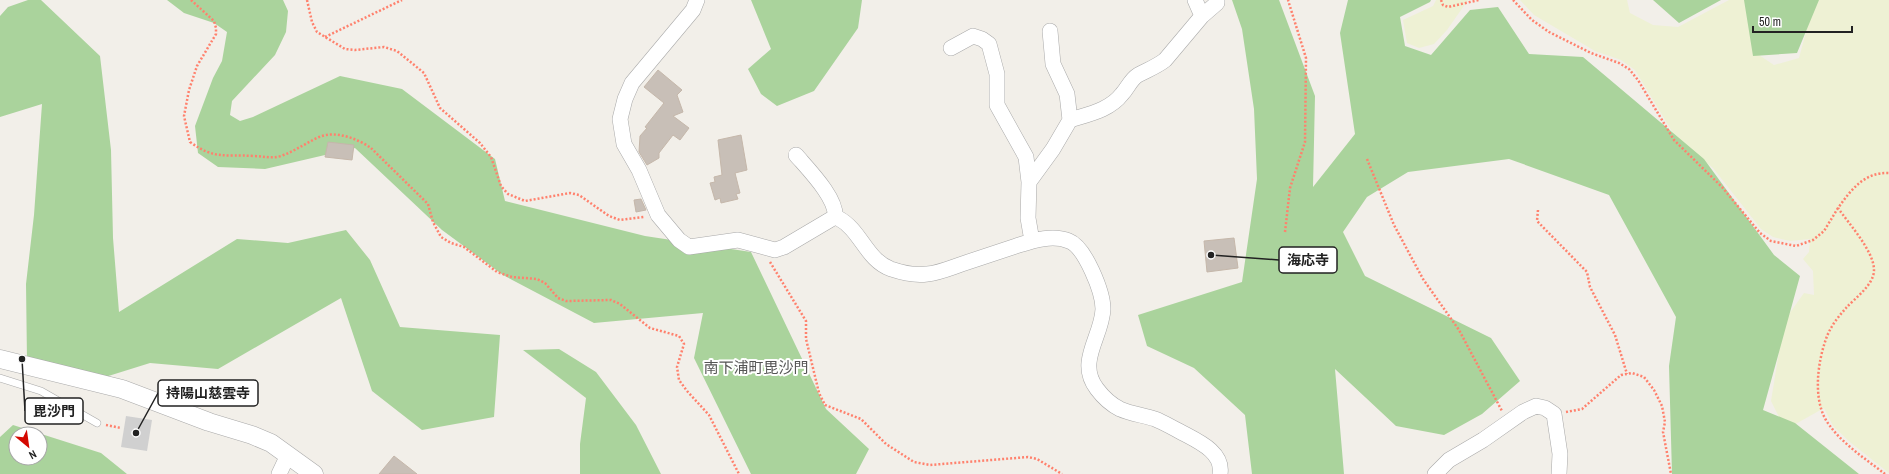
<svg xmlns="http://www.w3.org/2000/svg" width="1889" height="474" viewBox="0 0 1889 474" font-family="'Archivo Narrow','Noto Sans JP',sans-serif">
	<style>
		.religious { fill: #d0d0d0 }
		.farmland { fill: #eef1d4 }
		.forest { fill: #aad39c; fill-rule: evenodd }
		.building { fill: #c8bfb7; stroke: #c5b7aa }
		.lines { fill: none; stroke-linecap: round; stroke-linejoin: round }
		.service-casing { stroke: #a9a9a9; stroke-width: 8 }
		.minor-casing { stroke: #a9a9a9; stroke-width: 16 }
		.tertiary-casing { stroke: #a9a9a9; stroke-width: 19 }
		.path { stroke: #ff816d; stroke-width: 2.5; stroke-dasharray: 2 2; stroke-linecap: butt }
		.service { stroke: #fff; stroke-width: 7 }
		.minor { stroke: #fff; stroke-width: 15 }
		.tertiary { stroke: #fff; stroke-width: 18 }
		.labels { text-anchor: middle; stroke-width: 4; stroke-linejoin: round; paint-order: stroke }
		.quarter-label { font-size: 15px; fill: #555; stroke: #fff }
		.leader { fill: none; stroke: #222; stroke-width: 1.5 }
		.callout-dot { fill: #222; stroke: #fff; stroke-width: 1.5 }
		.callout { fill: #fff; stroke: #222; stroke-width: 1.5 }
		.callout-label { font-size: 14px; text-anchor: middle; font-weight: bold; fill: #222 }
	</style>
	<rect width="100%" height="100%" fill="#f2efe9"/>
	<!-- religious -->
	<path class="religious" d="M 126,416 L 152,420 L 147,451 L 121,447 Z"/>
	<!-- farmland -->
	<path class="farmland" d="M 1436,0 L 1468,0 L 1447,30 L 1434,44 L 1419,48 L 1407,43 L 1403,20 L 1433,6 Z
		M 1520,0 L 1627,0 L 1630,13 L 1653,25 L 1678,27 L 1729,0 L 1749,0 L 1756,53 L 1774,65 L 1799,58 L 1814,2 L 1817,0 L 1889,0 L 1889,473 L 1851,443 L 1833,426 L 1824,408 L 1792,426 L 1782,423 L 1771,401 L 1784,321 L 1804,293 L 1814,295 L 1813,271 L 1803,259 L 1809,252 L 1810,239 L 1790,241 L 1773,237 L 1761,229 L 1713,168 L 1676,138 L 1635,70 L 1621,60 L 1595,51 L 1534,15 Z"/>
	<!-- forest -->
	<path class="forest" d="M 28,0 L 41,0 L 100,56 L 111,150 L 113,238 L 119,312 L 237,239 L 288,243 L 346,230 L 370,260 L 400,327 L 500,335 L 494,417 L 422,430 L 372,391 L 341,298 L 218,369 L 150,363 L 102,378 L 27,361 L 26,284 L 34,215 L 42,104 L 0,117 L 0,16 L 8,7 Z
		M 167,0 L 283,0 L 288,11 L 286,32 L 275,55 L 232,101 L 230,115 L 240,121 L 253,117 L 340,76 L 402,89 L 495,159 L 505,201 L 645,236 L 751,252 L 826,409 L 869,449 L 856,474 L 751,474 L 694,358 L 703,313 L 594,323 L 503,275 L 442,230 L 355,148 L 265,169 L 218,167 L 198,153 L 195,126 L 213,78 L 222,61 L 227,32 L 214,23 L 184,13 Z
		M 751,0 L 862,0 L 858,28 L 814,91 L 777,106 L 761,94 L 748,69 L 771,49 Z
		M 1232,0 L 1279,0 L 1315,96 L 1313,187 L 1355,134 L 1340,33 L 1348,0 L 1431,0 L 1430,2 L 1400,17 L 1405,46 L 1431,55 L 1470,10 L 1498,7 L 1529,54 L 1583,57 L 1704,159 L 1774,255 L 1800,276 L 1763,410 L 1795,423 L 1859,474 L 1672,474 L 1669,366 L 1676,317 L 1609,195 L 1509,159 L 1408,172 L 1367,197 L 1343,232 L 1365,276 L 1491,338 L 1520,381 L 1482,414 L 1444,435 L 1396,426 L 1335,369 L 1344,474 L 1252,474 L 1245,415 L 1194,368 L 1147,346 L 1138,315 L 1242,282 L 1257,179 L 1254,109 L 1242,29 Z
		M 1653,0 L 1721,0 L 1679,23 Z
		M 1744,0 L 1819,0 L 1797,53 L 1753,56 Z
		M 559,349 L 596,372 L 636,425 L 661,474 L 580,474 L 580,444 L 586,398 L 523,350 Z
		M 13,425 L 101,453 L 127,474 L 0,474 L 0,437 ZM 16,434 L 40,434 L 40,458 L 16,458 Z"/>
	<!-- building -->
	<path class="building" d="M 658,70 L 682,90 L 677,95 L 683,112 L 673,116 L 689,128 L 680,140 L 673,135 L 659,153 L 659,158 L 647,165 L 639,152 L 640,136 L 647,128 L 645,127 L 664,103 L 644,87 Z
		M 741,135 L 747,170 L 735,173 L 740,193 L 736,194 L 738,199 L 721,203 L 720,198 L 715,200 L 710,183 L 715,182 L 714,177 L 722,175 L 718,140 Z
		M 328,142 L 354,145 L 352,160 L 325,157 Z
		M 641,199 L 646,210 L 636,212 L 634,200 Z
		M 1234,238 L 1238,268 L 1207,272 L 1204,241 Z
		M 394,456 L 417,474 L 379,474 Z"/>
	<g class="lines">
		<defs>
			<path id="service" d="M 0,378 L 41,391 L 97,423"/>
			<path id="minor" d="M 697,0 L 693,10 L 632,83 L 625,99 L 620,119 L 624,144 L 639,170 L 658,215 L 679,240 L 689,247 L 738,240 L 775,250 L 784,247 L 833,218 L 838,218 C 861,230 866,260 891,269 C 903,273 915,276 927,274 C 939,273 950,268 962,264 C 980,258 998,252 1016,246 C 1032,241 1052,234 1069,241 C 1085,247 1103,292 1103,309 C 1102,337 1076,362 1097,389 C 1103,397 1112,405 1120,409 C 1131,414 1143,415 1155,419 C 1163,422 1171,427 1179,431 C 1195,440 1224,451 1220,474
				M 1202,16 L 1217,3 L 1217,0
				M 1050,31 L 1053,64 L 1067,94 L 1070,120
				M 951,48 L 973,36 L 982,39 L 989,44 L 997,74 L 997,105 L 1026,157 L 1029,182
				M 796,155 C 808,169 838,199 835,218
				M 1032,241 L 1028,218 L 1029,182 L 1053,149 L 1070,120 C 1089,114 1110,110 1122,94 C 1128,88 1130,80 1138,75 C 1147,70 1156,67 1165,60 L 1202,16 L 1195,0
				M 279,474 L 288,455
				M 1435,474 L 1449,460 L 1483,440 L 1523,412 L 1536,406 L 1545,408 L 1554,414 L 1560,454 L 1559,474"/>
			<path id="tertiary" d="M 0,359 L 122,389 L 209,422 L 252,435 L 271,443 L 314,474"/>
		</defs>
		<!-- service casing -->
		<use href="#service" class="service-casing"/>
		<!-- minor casing -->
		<use href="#minor" class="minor-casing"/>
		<!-- tertiary casing -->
		<use href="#tertiary" class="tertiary-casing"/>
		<!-- path -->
		<path class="path" d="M 191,0 L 214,21 L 216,28 L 216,34 L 197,66 L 189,90 L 184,116 L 190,142 C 215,160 225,154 253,156 C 263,156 271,159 281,156 C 295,151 306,143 319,137 C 336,130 358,139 371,148 L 428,204 L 433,222 L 441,237 L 451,243 L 464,247 L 497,272 L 512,277 L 537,279 L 545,283 L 558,298 L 566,301 L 611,300 L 620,304 L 650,328 L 679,336 L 684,344 L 677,367 L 679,380 L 687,391 L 709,415 L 739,474
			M 307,0 L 312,22 L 317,32 L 345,49 L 355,50 L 384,47 L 397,51 L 424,73 L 440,108 L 480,143 L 491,157 L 501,186 L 508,194 L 525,201 L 570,193 L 579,195 L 609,216 L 620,220 L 644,217
			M 1441,0 L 1443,5 L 1448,7 L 1479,0
			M 1513,0 L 1532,20 L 1549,32 L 1591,53 L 1619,63 L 1629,69 L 1638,80 L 1674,140 L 1722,187 L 1760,233 L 1771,241 L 1796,246 L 1813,240 L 1824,231 L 1838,208
			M 325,37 L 402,0
			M 1367,159 L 1394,225 L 1423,279 L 1459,330 L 1502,411
			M 1538,210 L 1537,221 L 1587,272 L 1590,287 L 1615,335 L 1627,374
			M 1285,232 L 1290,188 L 1305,142 L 1306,58 L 1288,0
			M 770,262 L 806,321 L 806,339 L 819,393 L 825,405 L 861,419 L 886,444 L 914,462 L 930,465 L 1028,457 L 1037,459 L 1062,474
			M 1566,412 L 1582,409 L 1621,375 L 1632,373 L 1644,377 L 1654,390 L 1662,406 L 1665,422 L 1663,432 L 1671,474
			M 106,425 L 121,428
			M 1885,474 C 1867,460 1844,445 1830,426 C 1812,404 1817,364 1826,339 C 1830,327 1838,317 1846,308 C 1855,298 1874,285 1874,270 C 1874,251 1849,224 1838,208 C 1851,190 1864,172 1889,173"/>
		<!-- service -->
		<use href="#service" class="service"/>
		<!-- minor -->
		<use href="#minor" class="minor"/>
		<!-- tertiary -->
		<use href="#tertiary" class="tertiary"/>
	</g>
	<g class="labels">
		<!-- quarter labels -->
		<g class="quarter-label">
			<text x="756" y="373">南下浦町毘沙門</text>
		</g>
	</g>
	<!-- callouts -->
	<path class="leader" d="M1211 255L1279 260M136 433L158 393M22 359L25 411"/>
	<g class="callout-dot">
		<circle cx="1211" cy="255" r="4"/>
		<circle cx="136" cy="433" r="4"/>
		<circle cx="22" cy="359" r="4"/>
	</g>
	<g class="callout">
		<rect x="1279" y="247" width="58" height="26" rx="4"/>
		<rect x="158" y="380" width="100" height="26" rx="4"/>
		<rect x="25" y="398" width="58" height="26" rx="4"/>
	</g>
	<g class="callout-label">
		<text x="1308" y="265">海応寺</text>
		<text x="208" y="398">持陽山慈雲寺</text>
		<text x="54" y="416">毘沙門</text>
	</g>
	<!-- north arrow -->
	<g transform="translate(28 446) rotate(151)"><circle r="19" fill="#ffffff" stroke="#a7a7a7"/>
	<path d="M0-3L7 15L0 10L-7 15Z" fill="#d40800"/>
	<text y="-6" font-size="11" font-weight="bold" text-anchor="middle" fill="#222222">N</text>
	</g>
	<!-- scale -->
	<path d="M1753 26v6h99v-6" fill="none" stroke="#222222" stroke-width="2"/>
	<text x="1759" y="26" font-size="12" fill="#222222" stroke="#ffffff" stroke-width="3" paint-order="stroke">50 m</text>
</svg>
